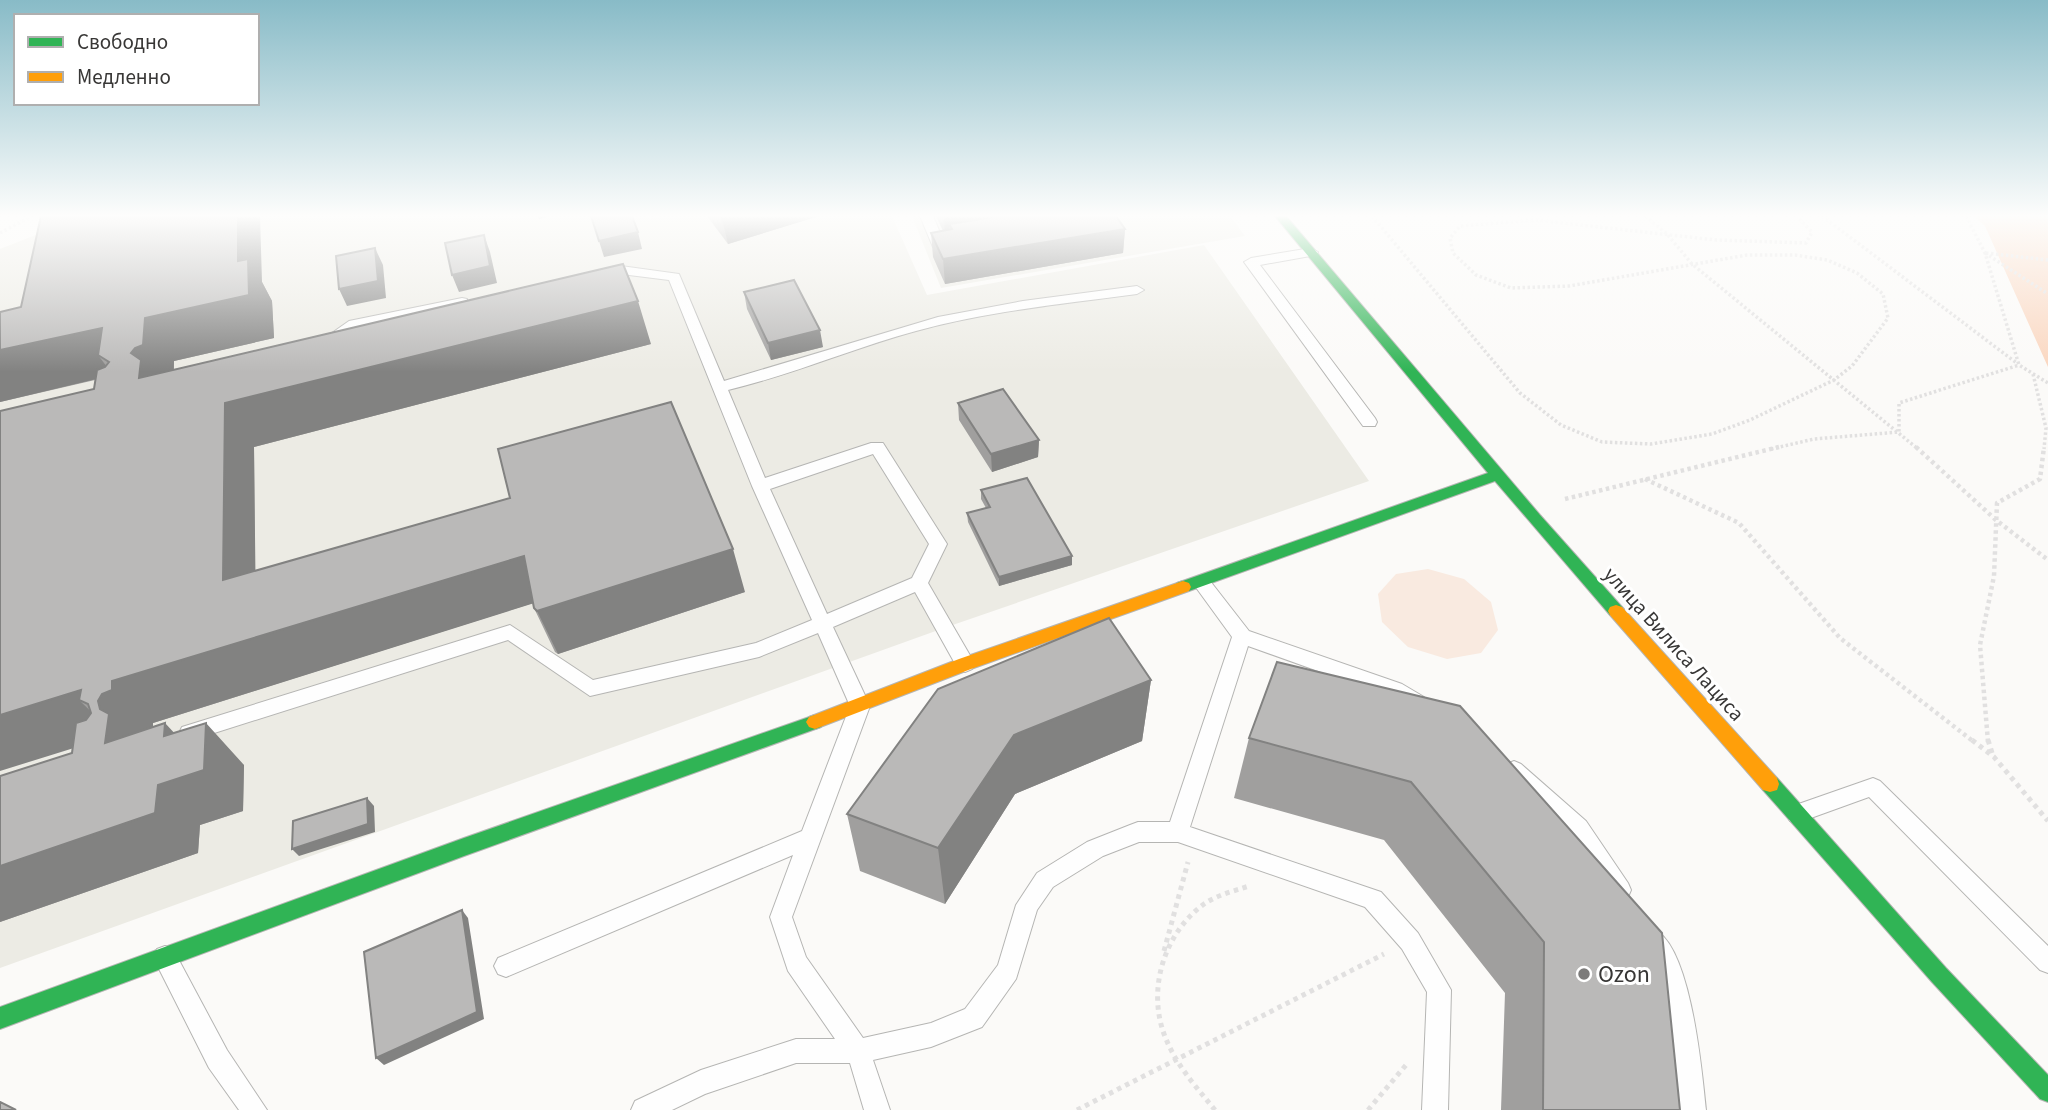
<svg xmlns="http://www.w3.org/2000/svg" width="2048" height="1110" viewBox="0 0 2048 1110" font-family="'Source Sans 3',sans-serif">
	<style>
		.built { fill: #ecebe4 }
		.green { fill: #f9eae0 }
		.forest { fill: #fad6bf }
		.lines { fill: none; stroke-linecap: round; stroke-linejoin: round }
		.lane-casing { stroke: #b5b5b3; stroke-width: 2 }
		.fast-casing { stroke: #b5b5b3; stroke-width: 2 }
		.slow-casing { stroke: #b5b5b3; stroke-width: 2 }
		.path-far2 { stroke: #e1e0e0; stroke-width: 3.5; stroke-dasharray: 2.5 2.5; stroke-linecap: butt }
		.path-far1 { stroke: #e1e0e0; stroke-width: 4.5; stroke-dasharray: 3.5 3.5; stroke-linecap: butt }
		.path { stroke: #e1e0e0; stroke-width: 5; stroke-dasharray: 4.5 4.5; stroke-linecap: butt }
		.lane { fill: #fefefe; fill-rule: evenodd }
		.fast { fill: #30b455; fill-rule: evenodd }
		.slow { fill: #ff9f0a; fill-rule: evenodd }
		.wall { fill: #a09f9e }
		.shaded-wall { fill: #828281; fill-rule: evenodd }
		.building { fill: #bab9b8; stroke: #828281; stroke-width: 2 }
		.poi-dot { fill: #7c7b7a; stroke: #fff; stroke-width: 2.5 }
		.labels { text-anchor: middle; stroke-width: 6; stroke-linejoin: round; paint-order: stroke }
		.street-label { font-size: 21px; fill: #383736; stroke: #fff }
		.near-poi-label { font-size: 24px; fill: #383736; stroke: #fff; text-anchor: start }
	</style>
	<rect width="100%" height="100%" fill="#fbfaf8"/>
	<!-- built -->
	<path class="built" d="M 84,216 L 645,216 L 650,219 L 662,216 L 892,216 L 927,295 L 1204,245 L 1369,481 L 944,628 L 0,968 L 0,249 Z
		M 912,216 L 1230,216 L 1245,236 L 941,288 Z"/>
	<!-- green -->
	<path class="green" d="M 1428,569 L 1464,579 L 1491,602 L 1498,630 L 1481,653 L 1447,659 L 1408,647 L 1382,622 L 1378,594 L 1396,574 Z"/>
	<!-- forest -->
	<path class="forest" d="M 1974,216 L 2048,216 L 2048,367 L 1985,226 Z"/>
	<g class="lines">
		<defs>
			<path id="lane" d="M 920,216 L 933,216 L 943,240 L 951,240 L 951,246 L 933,247 Z
				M 1311,248 L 1318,252 L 1316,255 L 1260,265 L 1375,418 L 1377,422 L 1375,426 L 1363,426 L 1244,262 L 1251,258 Z
				M 621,266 L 679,274 L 724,381 L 938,317 L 1023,301 L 1137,286 L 1144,290 L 1137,294 C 1063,304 988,311 916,331 C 853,348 792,375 728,390 L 765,478 L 871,443 L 883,443 L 947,544 L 928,583 L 975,664 L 972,669 L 965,672 L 958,669 L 915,592 L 833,627 L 870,706 L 792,917 L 806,957 L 863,1038 L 931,1023 L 965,1009 L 998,965 L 1016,905 L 1037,873 L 1087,842 L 1130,825 L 1138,822 L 1170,822 L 1232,637 L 1192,582 L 1195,577 L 1207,577 L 1249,631 L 1402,684 L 1424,697 L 1427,703 L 1424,709 L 1417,711 L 1388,696 L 1248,646 L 1190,827 L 1381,892 L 1418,933 L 1451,990 L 1448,1110 L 1422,1110 L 1427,992 L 1402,949 L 1365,907 L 1178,842 L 1139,842 L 1103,856 L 1053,887 L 1037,910 L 1016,979 L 982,1027 L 931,1047 L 873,1060 L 890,1110 L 864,1110 L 850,1063 L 796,1063 L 705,1094 L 672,1110 L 631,1110 L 635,1101 L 701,1070 L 796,1039 L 835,1039 L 788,971 L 770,917 L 793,855 L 506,977 L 498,974 L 494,966 L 498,958 L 802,831 L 850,706 L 818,633 L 759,657 L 590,696 L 508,640 L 189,741 L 182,739 L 179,733 L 182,727 L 510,625 L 593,680 L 756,643 L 812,620 L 752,486 L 669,280 L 621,274 L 603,278 L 596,274 L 598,271 ZM 873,454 L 929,544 L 912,578 L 827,614 L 770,489 Z
				M 462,298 L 467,299 L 467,305 L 359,327 L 329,344 L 322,340 L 349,321 Z
				M 1514,761 L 1521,764 L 1586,821 L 1628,883 L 1631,890 L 1628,897 L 1620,900 L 1612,897 L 1570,835 L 1507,776 L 1504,770 L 1507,764 Z
				M 1873,778 L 1880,781 L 2048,946 L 2048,973 L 2040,970 L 1869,797 L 1797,823 L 1790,821 L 1786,814 L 1790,807 Z
				M 1653,929 C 1691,944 1702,1072 1706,1110 L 1680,1110 L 1666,999 L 1654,965 L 1642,940 L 1645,932 Z
				M 165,946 L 173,949 L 227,1050 L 267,1110 L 239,1110 L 209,1068 L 153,957 L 157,949 Z"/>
			<path id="fast" d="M 1275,216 L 1286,216 L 1540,515 L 1622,607 L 1624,611 L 1622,615 L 1610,615 L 1495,481 L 1189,591 L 1177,591 L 1175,587 L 1177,583 L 1488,473 Z
				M 815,715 L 821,717 L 824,722 L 821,727 L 464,856 L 0,1029 L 0,1007 L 464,838 Z
				M 1770,776 L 1777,778 L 1946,968 L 2048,1075 L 2048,1102 L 2040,1099 L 1932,982 L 1763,790 L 1761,784 L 1763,778 Z"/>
			<path id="slow" d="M 1183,581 L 1189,583 L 1191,587 L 1189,591 L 971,669 L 815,729 L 809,727 L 806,722 L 809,717 L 959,659 Z
				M 1616,605 L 1622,607 L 1777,778 L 1779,784 L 1777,790 L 1770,792 L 1763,790 L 1610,615 L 1608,611 L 1610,607 Z"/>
		</defs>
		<!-- lane casing -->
		<use href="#lane" class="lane-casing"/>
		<!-- fast casing -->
		<use href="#fast" class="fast-casing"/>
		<!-- slow casing -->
		<use href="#slow" class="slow-casing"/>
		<!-- path-far2 -->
		<path class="path-far2" d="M 1372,216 L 1520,393 L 1561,425 L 1602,442 L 1651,444 L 1712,434 L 1750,420 L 1834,380 L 1852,366 L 1888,318 L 1883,294 L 1857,273 L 1827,260 L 1795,255 L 1747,255 L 1569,286 L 1511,288 L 1476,275 L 1453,253 L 1450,238 L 1460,226 L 1536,220 L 1716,240 L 1806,243 L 1812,232 L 1797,216
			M 1645,216 L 1667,234 L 1692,264 L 1918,449
			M 1822,216 L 2018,364
			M 1966,216 L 1985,253 L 2019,365 L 2048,383
			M 0,233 L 32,216
			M 1985,253 L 2048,294
			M 1986,253 L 2048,260
			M 2033,374 L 2046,428 L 2044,449
			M 1771,449 L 1814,439 L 1899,432 L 1899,403 L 2019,365"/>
		<!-- path-far1 -->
		<path class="path-far1" d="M 1916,447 L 1996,520 L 2048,560
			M 1645,479 L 1739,523 L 1840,638 L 1974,742
			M 1565,499 L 1779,447
			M 1988,742 L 1980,645 L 1994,576 L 1997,503 L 2040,479 L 2044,447"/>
		<!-- path -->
		<path class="path" d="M 1972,740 L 1994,757 L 2048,821
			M 1988,740 L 1993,756
			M 1164,951 L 1188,862
			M 1077,1110 L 1384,954
			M 1215,1110 C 1197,1088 1177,1066 1166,1039 C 1146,992 1163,934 1204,904 C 1217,895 1234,891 1249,886
			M 1368,1110 L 1406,1065"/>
		<!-- lane -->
		<use href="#lane" class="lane"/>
		<!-- fast -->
		<use href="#fast" class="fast"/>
		<!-- slow -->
		<use href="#slow" class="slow"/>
	</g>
	<!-- wall -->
	<path class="wall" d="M 707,216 L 819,216 L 728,244 Z
		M 936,216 L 1116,216 L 1125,229 L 1123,253 L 945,284 L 933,257 L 931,233 L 943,231 Z
		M 262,282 L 272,301 L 274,338 L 174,361 L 174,369 L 651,344 L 254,447 L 255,571 L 745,592 L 558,654 L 555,652 L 534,608 L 533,603 L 153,723 L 153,727 L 174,733 L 244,765 L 243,811 L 200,825 L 198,853 L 0,922 L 0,776 L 72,753 L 95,380 L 0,402 L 0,312 Z
		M 744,292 L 823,347 L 771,360 L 747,309 Z
		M 958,403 L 1039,440 L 1038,457 L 992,472 L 959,420 Z
		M 981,490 L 1072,565 L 999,586 L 968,522 L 967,513 L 986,508 L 981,499 Z
		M 1151,680 L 1142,741 L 1015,794 L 945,904 L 860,871 L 847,814 Z
		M 1460,706 L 1680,1110 L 1501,1110 L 1505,993 L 1384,840 L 1234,798 L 1249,738 Z"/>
	<!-- shaded-wall -->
	<path class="shaded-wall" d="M 238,216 L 260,216 L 262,282 L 272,301 L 274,338 L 174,361 L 173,389 L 139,378 L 131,353 L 145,318 L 238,261 Z
		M 538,216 L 551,216 L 539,219 Z
		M 732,216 L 819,216 L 728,244 L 722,219 Z
		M 944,216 L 1068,216 L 949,224 L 950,235 L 945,236 Z
		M 1125,229 L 1123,253 L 945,284 L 943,259 Z
		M 638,232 L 642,249 L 604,257 L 599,241 Z
		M 484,235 L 490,252 L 497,283 L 459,292 L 452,275 Z
		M 375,248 L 383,265 L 386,298 L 347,306 L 339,289 Z
		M 638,301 L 651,344 L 254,447 L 256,624 L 223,580 L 225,403 Z
		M 102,328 L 98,355 L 113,375 L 0,402 L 0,350 Z
		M 820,330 L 823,347 L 771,360 L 768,343 Z
		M 1039,440 L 1038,457 L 992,472 L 991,454 Z
		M 733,549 L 745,592 L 558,654 L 537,611 Z
		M 524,556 L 544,600 L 153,723 L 153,732 L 105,743 L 106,738 L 0,771 L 0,715 L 81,690 L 100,709 L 98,701 L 112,681 ZM 79,700 L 88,704 L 107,727 Z
		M 1072,556 L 1072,565 L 999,586 L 999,577 Z
		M 1151,680 L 1142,741 L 1015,794 L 945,904 L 938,848 L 1014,735 Z
		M 165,723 L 204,765 L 206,723 L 244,765 L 243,811 L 200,825 L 198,853 L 0,922 L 0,866 L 164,736 Z
		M 367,798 L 374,806 L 375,832 L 299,856 L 292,849 Z
		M 462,910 L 468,918 L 484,1019 L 384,1065 L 376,1058 Z"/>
	<!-- building -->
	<path class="building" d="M 41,216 L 238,216 L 238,261 L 248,259 L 249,295 L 145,318 L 143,345 L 135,348 L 131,353 L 141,360 L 139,378 L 623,264 L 638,301 L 225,403 L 223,580 L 510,498 L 498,449 L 671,402 L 733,549 L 537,611 L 534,608 L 524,556 L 112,681 L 112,690 L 102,694 L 98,701 L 100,709 L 109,714 L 105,743 L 165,723 L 164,736 L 206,723 L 204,770 L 158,785 L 155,813 L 0,866 L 0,776 L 72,753 L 76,723 L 86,720 L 91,713 L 88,704 L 79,700 L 81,690 L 0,715 L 0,411 L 94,389 L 97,370 L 105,367 L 109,362 L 98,355 L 102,328 L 0,350 L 0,312 L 21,307 Z
		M 591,216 L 632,216 L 638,232 L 599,241 Z
		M 720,216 L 732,216 L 722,219 Z
		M 1000,216 L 1116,216 L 1125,229 L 943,259 L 931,233 L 952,229 L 949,224 Z
		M 484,235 L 490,266 L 452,275 L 445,243 Z
		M 375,248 L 378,281 L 339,289 L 336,256 Z
		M 794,280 L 820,330 L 768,343 L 744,292 Z
		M 1003,389 L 1039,440 L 991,454 L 958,403 Z
		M 1027,478 L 1072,556 L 999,577 L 967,513 L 990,507 L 981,490 Z
		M 1109,618 L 1151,680 L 1014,735 L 938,848 L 847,814 L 938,689 Z
		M 1277,662 L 1460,706 L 1662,933 L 1680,1110 L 1543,1110 L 1544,942 L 1411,782 L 1249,738 Z
		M 367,798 L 368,824 L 292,849 L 293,821 Z
		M 462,910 L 477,1012 L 376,1058 L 364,952 Z
		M 0,1102 L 16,1110 L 0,1110 Z"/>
	<!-- sky -->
	<linearGradient id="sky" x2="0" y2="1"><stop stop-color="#88bbc7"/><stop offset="0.58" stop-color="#fdfdfc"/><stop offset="1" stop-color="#fdfdfc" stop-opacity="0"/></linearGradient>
	<rect width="2048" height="372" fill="url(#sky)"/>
	<!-- markers -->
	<circle class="poi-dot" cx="1584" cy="974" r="7"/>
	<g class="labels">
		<!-- street labels -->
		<g class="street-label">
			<text transform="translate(1674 644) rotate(48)" y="7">улица Вилиса Лациса</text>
		</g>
		<!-- near-poi labels -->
		<g class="near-poi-label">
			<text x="1598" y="982">Ozon</text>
		</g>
	</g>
	<!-- legend -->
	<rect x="14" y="14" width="245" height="91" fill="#ffffff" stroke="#afafaf" stroke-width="2"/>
	<rect x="28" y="37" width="35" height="10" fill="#30b455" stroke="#afafaf" stroke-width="2"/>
	<text x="77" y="49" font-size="21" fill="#383736">Свободно</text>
	<rect x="28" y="72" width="35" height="10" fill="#ff9f0a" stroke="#afafaf" stroke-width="2"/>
	<text x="77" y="84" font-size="21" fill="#383736">Медленно</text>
</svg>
